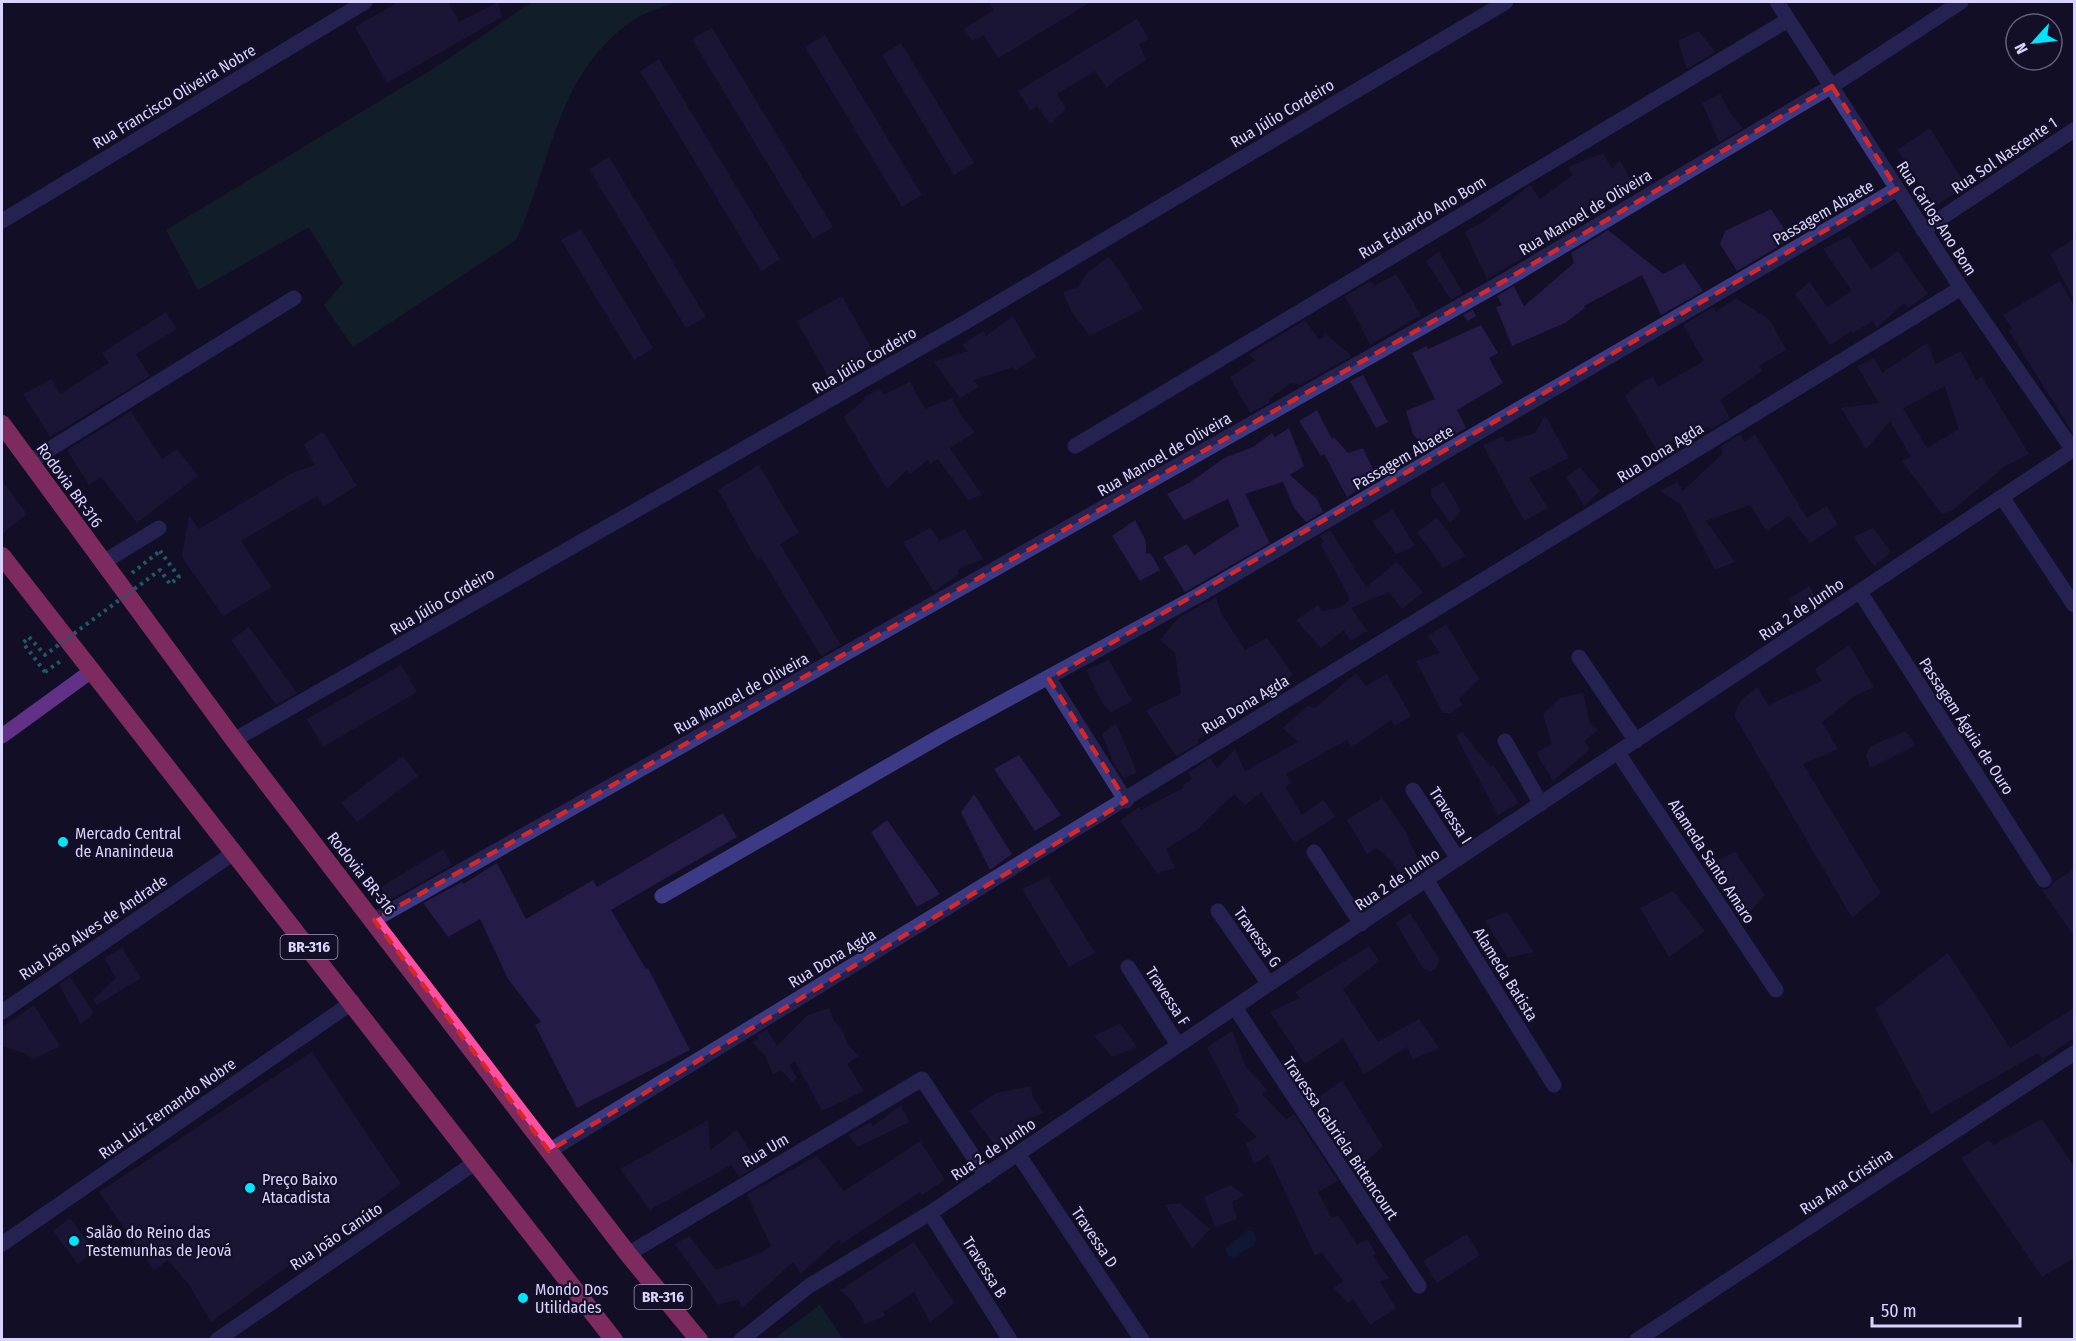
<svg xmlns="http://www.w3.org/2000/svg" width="2076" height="1341" viewBox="0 0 2076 1341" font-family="'Fira Sans Condensed',sans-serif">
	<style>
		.green { fill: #12302f }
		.water { fill: #0c2248 }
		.building { fill: #241b47; fill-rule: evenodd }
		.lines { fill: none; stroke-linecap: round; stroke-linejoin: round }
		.path { stroke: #2fb8b0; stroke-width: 4; stroke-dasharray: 3 4.5; stroke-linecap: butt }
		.minor { stroke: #3d3a85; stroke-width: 15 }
		.major { stroke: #c25bff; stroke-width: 15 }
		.highway { stroke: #ff4fa3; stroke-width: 18 }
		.path-bridge { stroke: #2fb8b0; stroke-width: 4; stroke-dasharray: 3 4.5; stroke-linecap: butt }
		.marked { fill: none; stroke: #d62828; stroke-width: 4.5; stroke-dasharray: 12 8; stroke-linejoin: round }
		.poi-dot { fill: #00e5ff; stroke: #130f26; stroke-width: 2 }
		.labels { text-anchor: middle; stroke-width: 4.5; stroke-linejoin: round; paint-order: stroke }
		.shield { fill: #130f26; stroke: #9e99be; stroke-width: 1.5 }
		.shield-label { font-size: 15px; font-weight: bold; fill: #d9d4ff }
		.street-label { font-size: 16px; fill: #d9d4ff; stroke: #130f26 }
		.poi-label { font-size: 16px; fill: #d9d4ff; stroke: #130f26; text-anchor: start }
	</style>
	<rect width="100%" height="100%" fill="#130f26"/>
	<!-- green -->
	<path class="green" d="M 532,2 L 676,2 C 661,8 642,13 629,23 C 555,77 552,163 516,240 L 353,347 L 324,305 L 343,283 L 309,227 L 198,290 L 166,230 L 441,64 Z
		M 820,1305 L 843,1339 L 774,1339 Z"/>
	<!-- water -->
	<path class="water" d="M 1247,1231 L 1253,1231 L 1256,1239 L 1254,1245 L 1235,1257 L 1228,1256 L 1225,1249 Z"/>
	<!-- building -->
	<path class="building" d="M 398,2 L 448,2 L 459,22 L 498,2 L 502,17 L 387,83 L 355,27 Z
		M 988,2 L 1091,2 L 998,58 L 984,35 L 972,41 L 964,29 L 994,10 Z
		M 1137,19 L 1149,39 L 1139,44 L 1146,60 L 1116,79 L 1107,88 L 1095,71 L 1057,94 L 1066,109 L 1050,124 L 1037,106 L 1030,111 L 1018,91 Z
		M 712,28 L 833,227 L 813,239 L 692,39 Z
		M 1699,31 L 1715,52 L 1687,69 L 1678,41 Z
		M 825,35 L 922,195 L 902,207 L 805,47 Z
		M 901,43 L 974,163 L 954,175 L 882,55 Z
		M 659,59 L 780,259 L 761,271 L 640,71 Z
		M 1720,93 L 1730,113 L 1743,128 L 1719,142 L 1702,103 Z
		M 1930,128 L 1966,186 L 1936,206 L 1897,150 Z
		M 1603,153 L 1612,169 L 1620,160 L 1635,188 L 1620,197 L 1618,194 L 1584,211 L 1592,217 L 1487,279 L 1465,232 L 1486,220 L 1530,185 L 1540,199 L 1573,175 L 1568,167 Z
		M 609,157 L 706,317 L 686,328 L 589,169 Z
		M 1771,209 L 1791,239 L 1737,271 L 1720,244 L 1725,231 Z
		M 581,229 L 653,348 L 634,360 L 561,240 Z
		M 1608,230 L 1663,274 L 1684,263 L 1703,291 L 1661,315 L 1642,275 L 1584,306 L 1585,308 L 1565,323 L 1512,346 L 1496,307 L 1502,305 L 1497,296 L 1514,286 L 1524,306 L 1574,263 L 1571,253 Z
		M 1849,236 L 1871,270 L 1898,251 L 1928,294 L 1908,308 L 1904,303 L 1877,328 L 1873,321 L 1853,333 L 1851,331 L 1830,345 L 1795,294 L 1810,282 L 1827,307 L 1852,291 L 1823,249 Z
		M 2074,239 L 2074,300 L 2050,254 Z
		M 1439,252 L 1463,293 L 1451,300 L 1426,261 Z
		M 1108,257 L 1120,271 L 1143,309 L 1090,336 L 1071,311 L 1063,292 L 1077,288 L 1087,273 Z
		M 1396,274 L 1421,315 L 1370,345 L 1345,296 L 1371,281 L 1374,286 Z
		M 2060,281 L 2074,306 L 2074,435 L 2009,331 L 2012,328 L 2003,315 Z
		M 842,296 L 876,357 L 831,382 L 797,321 Z
		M 1736,298 L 1770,320 L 1786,350 L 1759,366 L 1762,371 L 1720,400 L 1730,418 L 1711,429 L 1709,427 L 1690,433 L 1656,449 L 1625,396 L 1641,382 L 1653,377 L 1658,387 L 1704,361 L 1683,325 L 1713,307 L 1716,312 Z
		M 1473,310 L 1476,316 L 1468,321 L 1463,315 Z
		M 166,312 L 177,329 L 136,354 L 150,376 L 50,437 L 23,394 L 52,379 L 60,394 L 109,363 L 102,353 Z
		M 1013,316 L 1036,357 L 1016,370 L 1013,367 L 974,380 L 979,387 L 960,398 L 934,362 L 967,351 L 962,345 L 983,331 L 986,336 Z
		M 1305,320 L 1319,340 L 1325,336 L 1323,332 L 1352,356 L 1300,385 L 1291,383 L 1269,399 L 1269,403 L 1250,413 L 1230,377 L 1255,361 L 1249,354 Z
		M 1481,325 L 1498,353 L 1489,358 L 1503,383 L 1457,410 L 1466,428 L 1427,451 L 1413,434 L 1406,411 L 1435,399 L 1412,353 L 1427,346 L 1428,349 Z
		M 1927,343 L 1936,364 L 1961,351 L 1976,380 L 1982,377 L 2029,454 L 2004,467 L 1953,510 L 1942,514 L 1901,460 L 1911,457 L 1890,421 L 1866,449 L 1841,408 L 1879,403 L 1857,366 L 1874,358 L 1882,373 ZM 1945,386 L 1959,429 L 1927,448 L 1903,408 Z
		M 1363,375 L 1388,422 L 1376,428 L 1350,381 Z
		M 910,382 L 925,409 L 952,398 L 962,417 L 975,432 L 950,448 L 982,495 L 968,500 L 938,459 L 930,464 L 928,460 L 910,474 L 907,470 L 887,489 L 844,417 L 865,399 L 864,397 L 880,389 L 883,395 Z
		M 1317,410 L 1332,439 L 1334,437 L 1348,453 L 1363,448 L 1377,477 L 1347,497 L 1324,454 L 1321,456 L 1299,421 Z
		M 131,411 L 162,459 L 177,449 L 198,476 L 137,523 L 101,477 L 89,485 L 67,450 Z
		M 1545,415 L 1569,458 L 1529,478 L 1548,508 L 1524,521 L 1483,445 L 1503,436 L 1506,442 L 1535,433 Z
		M 1289,428 L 1304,466 L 1290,475 L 1317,499 L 1323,512 L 1306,522 L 1294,508 L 1283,482 L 1245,494 L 1270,543 L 1185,592 L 1163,557 L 1187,544 L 1194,555 L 1239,526 L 1228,499 L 1184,520 L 1167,494 L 1189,483 L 1224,458 L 1253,447 L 1272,433 L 1275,437 Z
		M 323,432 L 357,486 L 324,506 L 317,496 L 241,541 L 272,587 L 223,616 L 182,557 L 189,515 L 199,529 L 292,473 L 315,465 L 304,444 Z
		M 1740,434 L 1745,442 L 1755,434 L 1807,518 L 1827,506 L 1838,525 L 1810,543 L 1789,516 L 1766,531 L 1750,505 L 1706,521 L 1735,562 L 1715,570 L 1680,504 L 1660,491 L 1677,482 L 1683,491 L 1723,453 L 1720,447 Z
		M 759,465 L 799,533 L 780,544 L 841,645 L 821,656 L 761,557 L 757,560 L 718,490 Z
		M 1580,467 L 1600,491 L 1584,506 L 1566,477 Z
		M 2,481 L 27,514 L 2,534 Z
		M 1444,482 L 1461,511 L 1450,523 L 1431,496 L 1431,489 Z
		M 1393,510 L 1415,546 L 1396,554 L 1372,521 Z
		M 1437,518 L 1466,556 L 1443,568 L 1417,532 Z
		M 1135,520 L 1146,541 L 1146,553 L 1151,554 L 1160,570 L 1140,581 L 1112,536 Z
		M 931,528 L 939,541 L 965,529 L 983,559 L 957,570 L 959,574 L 934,592 L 903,542 Z
		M 1873,528 L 1891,552 L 1874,566 L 1853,537 Z
		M 1330,530 L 1366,587 L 1397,562 L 1423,592 L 1402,609 L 1389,592 L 1351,608 L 1367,631 L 1350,641 L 1344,630 L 1321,648 L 1296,620 L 1318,605 L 1322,611 L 1341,607 L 1350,599 L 1321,545 L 1324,541 L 1319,536 Z
		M 1809,586 L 1820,604 L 1798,617 L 1788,599 Z
		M 1216,597 L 1221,613 L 1245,650 L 1267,638 L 1293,675 L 1268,690 L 1271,697 L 1197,740 L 1199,743 L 1176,756 L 1146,710 L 1181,694 L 1175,653 L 1160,640 L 1178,618 Z
		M 1446,624 L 1479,679 L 1459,699 L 1463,705 L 1450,713 L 1443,713 L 1416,661 L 1440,653 L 1428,636 Z
		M 249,627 L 297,693 L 276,705 L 231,640 Z
		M 1849,645 L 1874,687 L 1856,695 L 1822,722 L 1838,749 L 1803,764 L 1881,893 L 1852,918 L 1734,715 L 1740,702 L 1757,687 L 1768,705 L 1822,681 L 1815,669 Z
		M 1109,660 L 1132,701 L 1111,712 L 1102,703 L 1086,670 Z
		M 401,665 L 417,692 L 323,747 L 307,719 Z
		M 1356,673 L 1366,686 L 1387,674 L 1411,716 L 1395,726 L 1391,720 L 1352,747 L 1347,740 L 1286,774 L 1291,783 L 1285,787 L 1302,815 L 1323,800 L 1336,817 L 1294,843 L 1261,792 L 1245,805 L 1234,794 L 1197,830 L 1166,849 L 1175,868 L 1157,873 L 1120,821 L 1139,807 L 1141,810 L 1183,788 L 1183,785 L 1192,779 L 1188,773 L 1210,758 L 1217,768 L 1235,749 L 1245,771 L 1298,742 L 1283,728 L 1307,706 L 1315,708 Z
		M 1583,693 L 1590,723 L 1598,730 L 1584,741 L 1590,749 L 1553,781 L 1536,753 L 1552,744 L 1543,714 L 1560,698 Z
		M 1116,723 L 1137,773 L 1123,778 L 1113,762 L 1102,734 Z
		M 1905,731 L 1916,745 L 1870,768 L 1866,755 L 1871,746 Z
		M 1462,732 L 1491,767 L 1493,765 L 1519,803 L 1498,815 L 1456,736 Z
		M 1019,755 L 1061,815 L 1035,831 L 994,769 Z
		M 403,756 L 418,776 L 357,822 L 341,803 Z
		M 974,794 L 1012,854 L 990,870 L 961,812 Z
		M 1382,798 L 1405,830 L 1420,865 L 1401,878 L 1392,862 L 1377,848 L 1367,854 L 1347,820 Z
		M 723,813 L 737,837 L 611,910 L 646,969 L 648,968 L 690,1050 L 577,1108 L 535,1025 L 541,1022 L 508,979 L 480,919 L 448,937 L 423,903 L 462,882 L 463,884 L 497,863 L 526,919 L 593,880 L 597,887 Z
		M 887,820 L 940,894 L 917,907 L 871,832 Z
		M 443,849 L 452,865 L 388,901 L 381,887 Z
		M 1735,852 L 1765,895 L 1742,920 L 1706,865 Z
		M 2074,869 L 2074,936 L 2042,890 L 2050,888 L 2053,883 Z
		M 1048,877 L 1095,953 L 1069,967 L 1022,889 Z
		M 1673,891 L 1705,931 L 1669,957 L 1640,908 Z
		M 1507,912 L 1534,952 L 1508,958 L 1485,921 Z
		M 1410,913 L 1440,960 L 1436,968 L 1430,972 L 1422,967 L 1396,923 Z
		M 1369,946 L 1379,961 L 1343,989 L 1378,1042 L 1419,1019 L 1439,1048 L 1413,1059 L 1407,1047 L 1364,1074 L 1343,1039 L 1305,1064 L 1270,1012 L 1300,998 L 1295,992 Z
		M 122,948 L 141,978 L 97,1005 L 93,1000 L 116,978 L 104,958 Z
		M 1948,953 L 2010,1048 L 2074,1008 L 2074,1038 L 2043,1059 L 2038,1053 L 1931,1114 L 1875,1009 Z
		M 70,977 L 94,1013 L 81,1024 L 59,985 Z
		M 34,1005 L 60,1046 L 32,1059 L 24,1053 L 2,1046 L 2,1027 Z
		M 829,1008 L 834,1021 L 841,1028 L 848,1044 L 859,1056 L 847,1064 L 864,1091 L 822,1111 L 795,1061 L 789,1065 L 797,1078 L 792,1082 L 781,1070 L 773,1075 L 765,1055 L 752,1042 L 759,1039 L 757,1035 L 767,1029 L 777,1046 L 808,1015 Z
		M 1120,1023 L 1137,1047 L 1112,1057 L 1094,1036 Z
		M 1232,1031 L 1246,1067 L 1268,1091 L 1262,1094 L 1286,1119 L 1294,1114 L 1338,1181 L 1318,1192 L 1332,1218 L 1338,1215 L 1357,1245 L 1367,1239 L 1376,1254 L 1373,1256 L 1389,1278 L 1380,1282 L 1396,1308 L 1370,1325 L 1353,1299 L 1348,1303 L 1334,1288 L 1343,1281 L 1321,1252 L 1315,1256 L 1268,1155 L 1254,1164 L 1246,1143 L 1257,1137 L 1234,1114 L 1240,1111 L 1207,1047 Z
		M 312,1052 L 401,1184 L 211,1322 L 190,1286 L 168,1260 L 154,1270 L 99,1192 Z
		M 1342,1081 L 1383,1146 L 1362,1165 L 1370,1176 L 1362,1181 L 1310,1103 Z
		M 1031,1086 L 1033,1098 L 1044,1113 L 1015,1124 L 1020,1135 L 998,1149 L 969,1111 L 996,1093 Z
		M 901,1105 L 909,1122 L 858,1147 L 848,1135 L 871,1122 L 873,1126 Z
		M 2042,1119 L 2074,1166 L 2074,1258 L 2042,1277 L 1961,1158 L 1989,1140 L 1993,1145 Z
		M 708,1120 L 710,1150 L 737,1130 L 759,1165 L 739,1177 L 731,1165 L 650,1210 L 620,1169 Z
		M 920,1141 L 945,1180 L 922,1195 L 920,1192 L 841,1244 L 839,1239 L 801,1274 L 793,1262 L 742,1308 L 738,1299 L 718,1305 L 675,1244 L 689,1236 L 716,1270 L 761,1253 L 771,1246 L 747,1195 L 749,1193 L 817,1156 L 844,1191 Z
		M 1230,1185 L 1245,1195 L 1232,1202 L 1237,1219 L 1215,1227 L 1204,1197 Z
		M 1180,1203 L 1210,1229 L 1192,1249 L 1165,1205 Z
		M 70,1218 L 95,1251 L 78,1264 L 53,1231 Z
		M 1467,1234 L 1480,1255 L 1437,1283 L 1423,1261 Z
		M 914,1242 L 955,1303 L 930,1322 L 914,1292 L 883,1312 L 885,1316 L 865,1324 L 853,1302 L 840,1290 Z"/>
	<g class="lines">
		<!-- path -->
		<path class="path" d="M 132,573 L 160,551
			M 45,672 L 62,660"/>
		<!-- minor -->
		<path class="minor" d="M 1777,2 L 1961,288 L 2073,450
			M 2,221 L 365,2
			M 1923,230 L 2074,130
			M 1075,446 L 1788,20
			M 29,462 L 294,298
			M 2002,497 L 2074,605
			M 102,563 L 159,528
			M 1860,592 L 2044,880
			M 1579,657 L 1636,741
			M 1049,679 L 1126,801
			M 234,740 L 964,323 L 1506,2
			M 1505,741 L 1541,804
			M 1618,753 L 1776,990
			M 1413,790 L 1458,859
			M 1314,852 L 1361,924
			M 1427,881 L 1554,1085
			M 662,896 L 944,734 L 1199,595 L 1897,189
			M 1218,911 L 1269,984
			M 374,920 L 1504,281 L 1832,86 L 1961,2
			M 1128,967 L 1178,1045
			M 1236,1009 L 1419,1286
			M 2,1012 L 235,852
			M 549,1151 L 1961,288
			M 1018,1154 L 1142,1340
			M 930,1213 L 1010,1340
			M 2,1244 L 353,1002
			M 628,1254 L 922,1079 L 986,1176
			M 217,1340 L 476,1162
			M 741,1340 L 809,1286 L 930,1213 L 1269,984 L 2074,449
			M 1637,1340 L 2074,1053"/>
		<!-- major -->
		<path class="major" d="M 2,736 L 90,672"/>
		<!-- highway -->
		<path class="highway" d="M 2,424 L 234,740 L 628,1254 L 699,1340
			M 2,556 L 614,1340"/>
		<!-- path-bridge -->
		<path class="path-bridge" d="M 45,672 L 23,643 L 29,637 L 45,655 L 160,570 L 170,584 L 179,577 L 160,551"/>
	</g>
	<!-- marked area -->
	<path d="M0 0H2076V1341H0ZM 1832,86 L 1897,189 L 1049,679 L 1126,801 L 549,1151 L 374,920 L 1504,281 Z" fill="#130f26" fill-opacity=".55" fill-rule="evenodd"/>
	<path class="marked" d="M 1832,86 L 1897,189 L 1049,679 L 1126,801 L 549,1151 L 374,920 L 1504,281 Z"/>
	<!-- markers -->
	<g class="poi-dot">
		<circle cx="63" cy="842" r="6"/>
		<circle cx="250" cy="1188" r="6"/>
		<circle cx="74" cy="1241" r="6"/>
		<circle cx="523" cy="1298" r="6"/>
	</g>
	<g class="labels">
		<!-- shield labels -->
		<g class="shield">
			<rect x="280.5" y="935" width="57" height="24" rx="4.5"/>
			<rect x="634.5" y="1285" width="57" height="24" rx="4.5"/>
		</g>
		<g class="shield-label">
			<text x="309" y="952">BR-316</text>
			<text x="663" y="1302">BR-316</text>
		</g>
		<!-- street labels -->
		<g class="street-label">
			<text transform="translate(174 96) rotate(-31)" y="6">Rua Francisco Oliveira Nobre</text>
			<text transform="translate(1282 113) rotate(-31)" y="6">Rua Júlio Cordeiro</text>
			<text transform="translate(2004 155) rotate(-34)" y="6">Rua Sol Nascente 1</text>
			<text transform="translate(1585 212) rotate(-31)" y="6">Rua Manoel de Oliveira</text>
			<text transform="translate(1823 212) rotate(-30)" y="6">Passagem Abaete</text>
			<text transform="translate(1422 217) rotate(-31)" y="6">Rua Eduardo Ano Bom</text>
			<text transform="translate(1937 218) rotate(57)" y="6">Rua Carlog Ano Bom</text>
			<text transform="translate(864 360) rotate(-30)" y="6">Rua Júlio Cordeiro</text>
			<text transform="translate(1660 452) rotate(-32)" y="6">Rua Dona Agda</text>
			<text transform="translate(1164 454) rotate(-30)" y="6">Rua Manoel de Oliveira</text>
			<text transform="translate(1403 457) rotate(-30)" y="6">Passagem Abaete</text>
			<text transform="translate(70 485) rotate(54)" y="6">Rodovia BR-316</text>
			<text transform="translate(442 601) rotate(-30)" y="6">Rua Júlio Cordeiro</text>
			<text transform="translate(1801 609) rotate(-34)" y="6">Rua 2 de Junho</text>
			<text transform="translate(741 693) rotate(-29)" y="6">Rua Manoel de Oliveira</text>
			<text transform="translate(1245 704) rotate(-31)" y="6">Rua Dona Agda</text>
			<text transform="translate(1967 726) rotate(57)" y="6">Passagem Águia de Ouro</text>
			<text transform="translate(1451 815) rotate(57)" y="6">Travessa I</text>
			<text transform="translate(1712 861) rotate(57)" y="6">Alameda Santo Amaro</text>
			<text transform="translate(362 873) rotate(52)" y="6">Rodovia BR-316</text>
			<text transform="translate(1397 879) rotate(-34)" y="6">Rua 2 de Junho</text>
			<text transform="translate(93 927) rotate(-34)" y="6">Rua João Alves de Andrade</text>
			<text transform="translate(1258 937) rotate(55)" y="6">Travessa G</text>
			<text transform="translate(832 958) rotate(-31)" y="6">Rua Dona Agda</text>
			<text transform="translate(1506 974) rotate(58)" y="6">Alameda Batista</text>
			<text transform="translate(1168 996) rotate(57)" y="6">Travessa F</text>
			<text transform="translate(167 1108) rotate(-35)" y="6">Rua Luiz Fernando Nobre</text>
			<text transform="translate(1341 1138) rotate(56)" y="6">Travessa Gabriela Bittencourt</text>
			<text transform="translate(993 1149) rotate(-34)" y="6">Rua 2 de Junho</text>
			<text transform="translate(765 1150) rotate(-31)" y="6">Rua Um</text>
			<text transform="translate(1846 1181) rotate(-33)" y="6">Rua Ana Cristina</text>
			<text transform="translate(336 1236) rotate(-34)" y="6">Rua João Canúto</text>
			<text transform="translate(1095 1237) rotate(56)" y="6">Travessa D</text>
			<text transform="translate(985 1267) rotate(58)" y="6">Travessa B</text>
		</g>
		<!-- poi labels -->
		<g class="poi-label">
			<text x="75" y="839">Mercado Central<tspan x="75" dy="18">de Ananindeua</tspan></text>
			<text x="262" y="1185">Preço Baixo<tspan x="262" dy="18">Atacadista</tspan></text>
			<text x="86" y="1238">Salão do Reino das<tspan x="86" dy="18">Testemunhas de Jeová</tspan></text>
			<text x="535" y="1295">Mondo Dos<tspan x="535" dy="18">Utilidades</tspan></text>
		</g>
	</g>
	<!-- border -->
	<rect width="2076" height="1341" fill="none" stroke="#d9d4ff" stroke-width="6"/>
	<!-- north arrow -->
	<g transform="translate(2034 42) rotate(243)"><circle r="28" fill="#130f26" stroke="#625e7d" stroke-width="1.5"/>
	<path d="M0-4.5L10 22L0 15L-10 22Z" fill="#00e5ff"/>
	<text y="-9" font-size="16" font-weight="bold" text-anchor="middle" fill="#d9d4ff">N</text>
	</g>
	<!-- scale -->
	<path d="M1872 1317v9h148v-9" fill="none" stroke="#d9d4ff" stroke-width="3"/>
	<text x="1881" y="1317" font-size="18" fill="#d9d4ff" stroke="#130f26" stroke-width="4.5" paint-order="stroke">50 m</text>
</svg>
